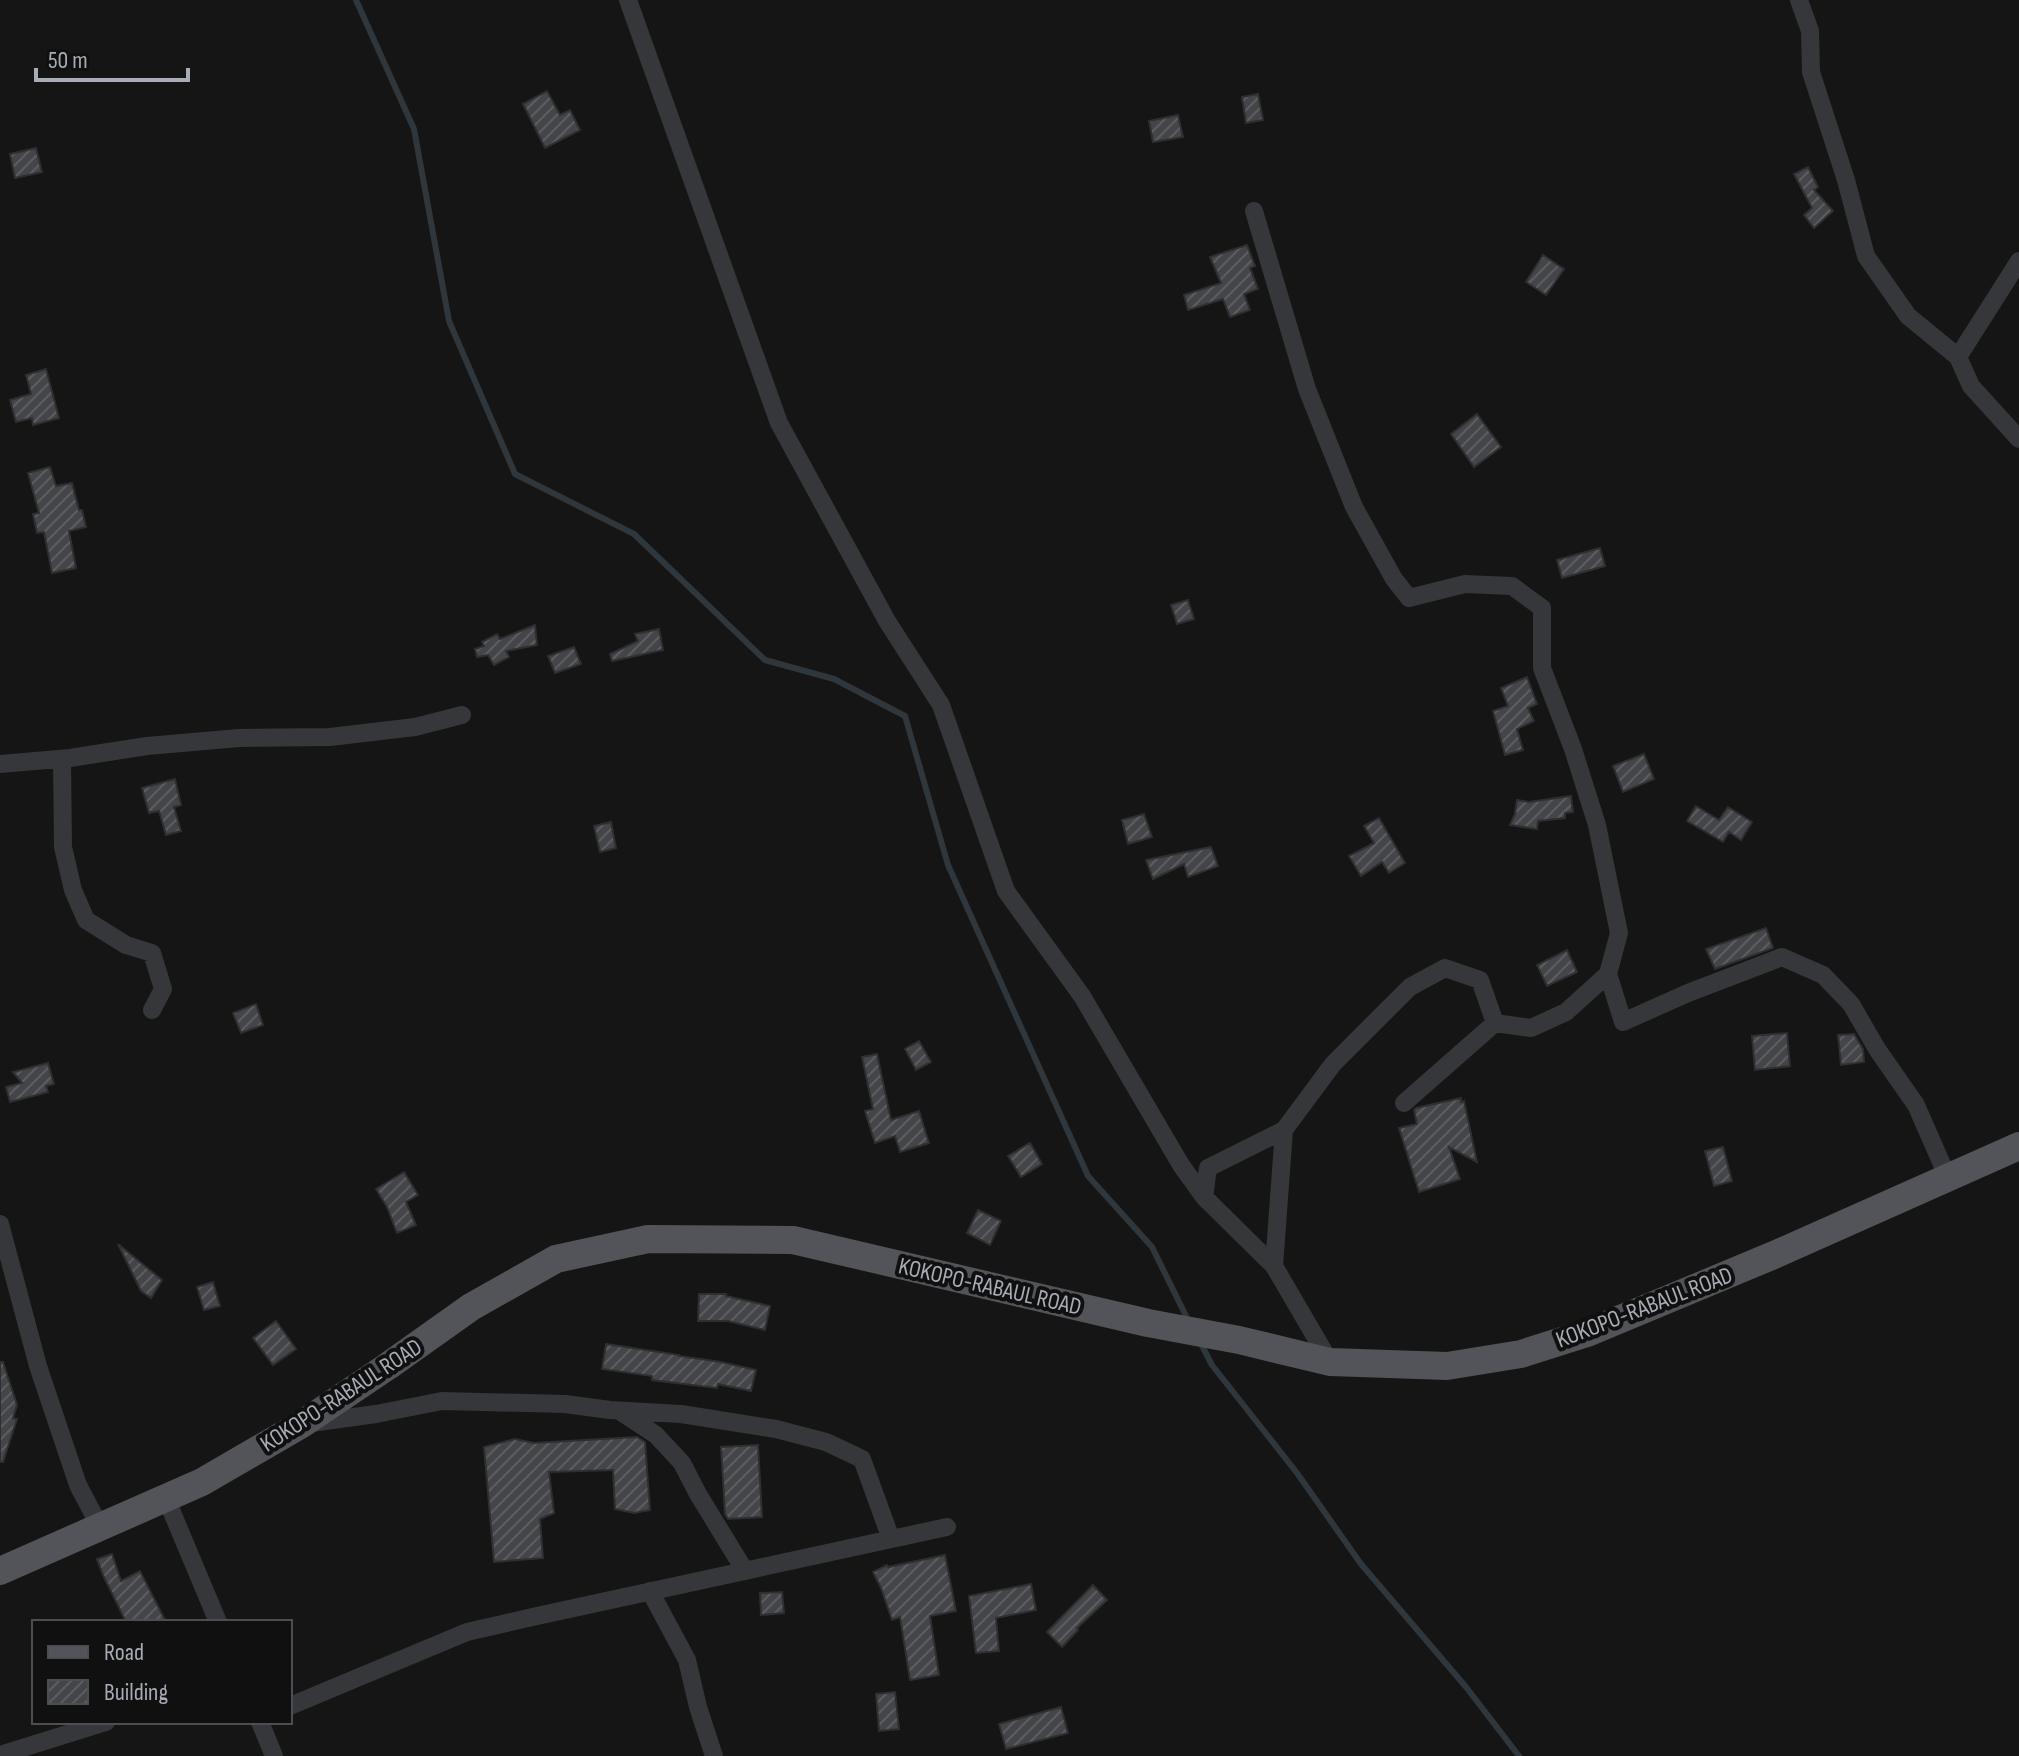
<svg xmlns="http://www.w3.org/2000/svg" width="2019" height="1756" viewBox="0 0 2019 1756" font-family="'Sofia Sans Condensed',sans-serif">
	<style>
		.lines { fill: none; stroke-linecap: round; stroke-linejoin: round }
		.stream { stroke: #2f373d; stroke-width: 6 }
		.building { fill: url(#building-hatch); stroke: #2f2f32; stroke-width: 2 }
		.minor { stroke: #36373b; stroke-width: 18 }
		.primary { stroke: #525459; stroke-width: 28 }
		.labels { text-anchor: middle; stroke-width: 8; stroke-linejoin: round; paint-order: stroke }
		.street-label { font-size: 24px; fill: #a8acb5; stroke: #101011 }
	</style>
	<defs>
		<pattern id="building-hatch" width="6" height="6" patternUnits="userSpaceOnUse" patternTransform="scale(2)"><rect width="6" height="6" fill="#444549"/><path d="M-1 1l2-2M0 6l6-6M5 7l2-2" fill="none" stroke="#5c5d61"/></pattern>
	</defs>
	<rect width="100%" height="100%" fill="#151516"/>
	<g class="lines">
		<!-- stream -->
		<path class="stream" d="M 356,0 L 414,129 L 449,321 L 515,474 L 634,534 L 765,660 L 834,679 L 905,716 L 948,865 L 1088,1176 L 1152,1247 L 1189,1322
			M 1200,1342 L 1212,1365 L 1297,1473 L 1361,1564 L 1466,1687 L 1519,1756"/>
	</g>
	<!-- building -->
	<path class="building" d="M 547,91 L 560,115 L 570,110 L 580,130 L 545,148 L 523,104 Z
		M 1258,94 L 1263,120 L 1246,123 L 1242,97 Z
		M 1178,115 L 1183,137 L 1153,142 L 1149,121 Z
		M 36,148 L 42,172 L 15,178 L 10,154 Z
		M 1808,167 L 1818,187 L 1814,190 L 1833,211 L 1814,228 L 1804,215 L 1812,208 L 1794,174 Z
		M 1247,245 L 1255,266 L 1250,268 L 1258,289 L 1244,294 L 1250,310 L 1230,317 L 1223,299 L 1188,310 L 1184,295 L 1221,283 L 1210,257 Z
		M 1543,255 L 1564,269 L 1546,295 L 1526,282 Z
		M 46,369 L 59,418 L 33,425 L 32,418 L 16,422 L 10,400 L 31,394 L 26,375 Z
		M 1477,414 L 1501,447 L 1474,467 L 1451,434 Z
		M 50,467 L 56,486 L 72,483 L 79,510 L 82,510 L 86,527 L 69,531 L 76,568 L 52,573 L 44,532 L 37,533 L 33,514 L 39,513 L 28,473 Z
		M 1600,548 L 1605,566 L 1562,578 L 1557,560 Z
		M 1188,600 L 1194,619 L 1177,624 L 1171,605 Z
		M 535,625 L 537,645 L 506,651 L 509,657 L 494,665 L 488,655 L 477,657 L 475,649 L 484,646 L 482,642 L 497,634 L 500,639 Z
		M 659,629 L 663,650 L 612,661 L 610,654 L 638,641 L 635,634 Z
		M 574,647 L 581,664 L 555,673 L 548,656 Z
		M 1527,677 L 1537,704 L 1528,708 L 1534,721 L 1517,729 L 1523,750 L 1505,755 L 1493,711 L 1508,706 L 1501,688 Z
		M 1644,754 L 1654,779 L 1623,792 L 1613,766 Z
		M 175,779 L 181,805 L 174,807 L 181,831 L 166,835 L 159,811 L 149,813 L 142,788 Z
		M 1571,796 L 1573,812 L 1565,813 L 1565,818 L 1538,821 L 1537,829 L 1510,825 L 1515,814 L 1517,800 L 1529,802 Z
		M 1696,806 L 1719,820 L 1728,807 L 1752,822 L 1741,840 L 1729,832 L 1723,842 L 1687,821 Z
		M 1144,814 L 1152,837 L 1128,844 L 1122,820 Z
		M 1379,818 L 1405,863 L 1389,873 L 1382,862 L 1361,876 L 1349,856 L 1374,843 L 1364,826 Z
		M 611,822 L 616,848 L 600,852 L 594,826 Z
		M 1211,847 L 1218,866 L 1188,877 L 1184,864 L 1153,879 L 1146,860 Z
		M 1766,928 L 1773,948 L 1715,969 L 1706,949 Z
		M 1567,950 L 1577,972 L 1547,986 L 1537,965 Z
		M 256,1004 L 263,1025 L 241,1033 L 233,1013 Z
		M 1787,1033 L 1790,1066 L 1755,1070 L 1752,1036 Z
		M 1854,1034 L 1863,1049 L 1864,1062 L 1841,1065 L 1838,1035 Z
		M 919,1041 L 931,1062 L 916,1070 L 905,1049 Z
		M 877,1054 L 891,1120 L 919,1111 L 929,1143 L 900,1152 L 895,1136 L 875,1143 L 865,1111 L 873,1109 L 862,1057 Z
		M 48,1063 L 54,1084 L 46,1086 L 48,1092 L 10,1102 L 6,1087 L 22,1083 L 13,1072 Z
		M 1461,1098 L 1461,1102 L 1464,1101 L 1477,1162 L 1449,1147 L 1460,1179 L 1419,1192 L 1399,1128 L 1417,1124 L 1414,1110 L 1416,1108 Z
		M 1030,1143 L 1042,1164 L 1021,1177 L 1008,1156 Z
		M 1723,1147 L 1732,1181 L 1714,1186 L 1705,1151 Z
		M 404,1172 L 418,1195 L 406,1202 L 416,1225 L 397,1233 L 387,1207 L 376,1189 Z
		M 978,1210 L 1001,1221 L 990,1245 L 967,1233 Z
		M 118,1244 L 162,1280 L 151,1298 L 141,1291 Z
		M 213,1282 L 220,1306 L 204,1310 L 197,1287 Z
		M 699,1294 L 726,1294 L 726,1296 L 770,1306 L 765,1330 L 728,1321 L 698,1321 Z
		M 276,1321 L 296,1349 L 273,1365 L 253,1338 Z
		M 606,1344 L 679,1355 L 679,1356 L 721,1362 L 756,1370 L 751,1391 L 718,1384 L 717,1388 L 652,1380 L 652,1376 L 602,1369 Z
		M 0,1362 L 3,1362 L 17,1405 L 13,1418 L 17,1419 L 3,1462 L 0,1462 Z
		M 637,1437 L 645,1442 L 650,1510 L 634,1513 L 615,1509 L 613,1470 L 549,1472 L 554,1513 L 540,1519 L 543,1558 L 494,1562 L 484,1447 L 515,1439 L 534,1443 Z
		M 758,1445 L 762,1517 L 728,1519 L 725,1514 L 721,1447 Z
		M 112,1554 L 121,1581 L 140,1571 L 166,1622 L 126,1622 L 103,1575 L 97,1559 Z
		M 945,1555 L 956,1611 L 930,1616 L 939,1675 L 910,1680 L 900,1617 L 892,1620 L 881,1588 L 873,1572 L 887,1565 L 888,1567 Z
		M 1031,1584 L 1036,1610 L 996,1618 L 999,1651 L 976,1653 L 969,1596 Z
		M 1093,1585 L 1107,1600 L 1077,1628 L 1078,1630 L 1062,1647 L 1047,1632 Z
		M 782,1592 L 784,1613 L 761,1615 L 760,1593 Z
		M 895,1692 L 899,1729 L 879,1731 L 876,1694 Z
		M 1061,1707 L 1068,1733 L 1006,1749 L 999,1724 Z"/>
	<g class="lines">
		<!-- minor -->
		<path class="minor" d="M 628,0 L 779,423 L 887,621 L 941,705 L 1006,891 L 1082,996 L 1181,1165 L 1204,1197
			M 1799,0 L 1810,31 L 1811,72 L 1846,180 L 1866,256 L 1908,316 L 1958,357
			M 1254,211 L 1307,389 L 1354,507 L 1394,579 L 1409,598 L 1465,584 L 1512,586 L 1542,608 L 1542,668 L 1573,749 L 1597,825 L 1619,933 L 1608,974 L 1566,1012 L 1531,1028 L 1495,1023 L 1480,980 L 1445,968 L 1410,987 L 1333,1064 L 1284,1130 L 1208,1168 L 1204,1197 L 1274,1266 L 1330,1362
			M 2019,261 L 1958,357 L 1971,386 L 2019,439
			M 62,759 L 63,847 L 73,890 L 86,920 L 126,945 L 152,953 L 163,989 L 152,1010
			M 0,764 L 70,758 L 147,746 L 239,738 L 330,737 L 415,727 L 462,715
			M 1608,974 L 1623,1022 L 1688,993 L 1782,957 L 1823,975 L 1851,1004 L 1877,1049 L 1916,1105 L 1948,1178
			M 1404,1103 L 1495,1023
			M 0,1224 L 38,1366 L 78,1485 L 100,1527
			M 1274,1266 L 1284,1130
			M 621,1412 L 656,1435 L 682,1463 L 698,1494 L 745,1571
			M 311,1423 L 376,1414 L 442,1401 L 565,1404 L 610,1410 L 681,1414 L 776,1429 L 826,1442 L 862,1459 L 891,1539
			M 166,1498 L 218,1622
			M 650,1591 L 687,1660 L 698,1707 L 714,1756
			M 290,1706 L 467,1632 L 537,1616 L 947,1527
			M 260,1722 L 274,1756
			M 0,1755 L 106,1722"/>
		<!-- primary -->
		<path class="primary" d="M 0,1571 L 202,1482 L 302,1424 L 388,1366 L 471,1307 L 556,1259 L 648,1239 L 793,1240 L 1148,1323 L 1239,1340 L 1330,1362 L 1447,1366 L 1521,1354 L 1587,1333 L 1774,1255 L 2019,1146"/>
	</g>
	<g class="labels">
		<!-- street labels -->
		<g class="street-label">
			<text transform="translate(990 1286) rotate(13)" y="8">KOKOPO-RABAUL ROAD</text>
			<text transform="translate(1644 1307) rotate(-21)" y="8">KOKOPO-RABAUL ROAD</text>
			<text transform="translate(341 1395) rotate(-33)" y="8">KOKOPO-RABAUL ROAD</text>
		</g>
	</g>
	<!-- legend -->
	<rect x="32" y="1620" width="260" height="104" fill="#101011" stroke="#4d4e53" stroke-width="2"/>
	<rect x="48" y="1646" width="40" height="12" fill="#525459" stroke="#4d4e53" stroke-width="2"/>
	<text x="104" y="1660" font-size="24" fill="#a8acb5">Road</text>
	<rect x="48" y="1680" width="40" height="24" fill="url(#building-hatch)" stroke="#4d4e53" stroke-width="2"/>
	<text x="104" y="1700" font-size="24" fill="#a8acb5">Building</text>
	<!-- scale -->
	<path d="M36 68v12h152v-12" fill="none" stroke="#a8acb5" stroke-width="4"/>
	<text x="48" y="68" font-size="24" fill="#a8acb5" stroke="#101011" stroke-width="6" paint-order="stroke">50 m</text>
</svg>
